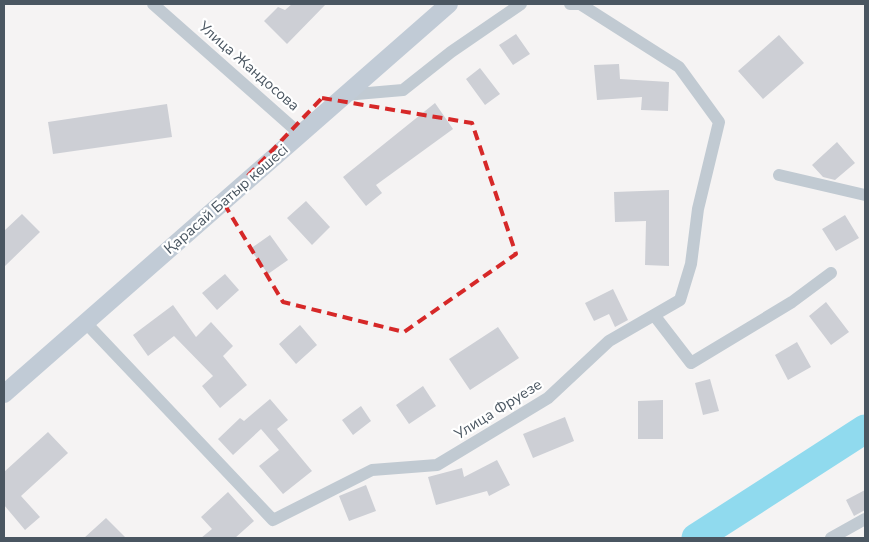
<svg xmlns="http://www.w3.org/2000/svg" width="869" height="542" viewBox="0 0 869 542" font-family="'Nunito Sans',sans-serif">
	<style>
		.lines { fill: none; stroke-linecap: round; stroke-linejoin: round }
		.river { stroke: #90daee; stroke-width: 29 }
		.building { fill: #cdcfd5 }
		.street { stroke: #c1cad2; stroke-width: 12 }
		.secondary { stroke: #c1cbd6; stroke-width: 18 }
		.marked { fill: none; stroke: #d62828; stroke-width: 4; stroke-dasharray: 10 6; stroke-linejoin: round }
		.labels { text-anchor: middle; stroke-width: 4.5; stroke-linejoin: round; paint-order: stroke }
		.street-label { font-size: 15px; fill: #4a5661; stroke: #fff }
	</style>
	<rect width="100%" height="100%" fill="#f5f3f3"/>
	<g class="lines">
		<!-- river -->
		<path class="river" d="M 696,538 L 865,429"/>
	</g>
	<!-- building -->
	<path class="building" d="M 292,4 L 326,4 L 287,44 L 264,21 L 278,7 L 285,10 Z
		M 516,34 L 530,54 L 513,65 L 499,45 Z
		M 779,35 L 804,63 L 763,99 L 738,71 Z
		M 619,64 L 620,79 L 669,82 L 668,111 L 641,110 L 642,97 L 597,100 L 594,65 Z
		M 480,68 L 500,94 L 485,105 L 466,79 Z
		M 435,103 L 453,129 L 376,185 L 382,193 L 366,206 L 343,177 Z
		M 167,104 L 172,137 L 53,154 L 48,122 Z
		M 837,142 L 855,163 L 835,180 L 823,177 L 812,165 Z
		M 669,190 L 669,266 L 645,265 L 646,221 L 615,222 L 614,192 Z
		M 306,201 L 330,227 L 312,245 L 287,218 Z
		M 22,214 L 40,232 L 4,267 L 4,231 Z
		M 845,215 L 859,238 L 836,251 L 822,229 Z
		M 270,235 L 288,260 L 268,274 L 250,249 Z
		M 225,274 L 239,290 L 217,310 L 202,293 Z
		M 613,289 L 628,320 L 615,327 L 609,314 L 594,321 L 585,303 Z
		M 826,302 L 849,332 L 831,345 L 809,316 Z
		M 173,305 L 196,337 L 211,322 L 233,346 L 223,356 L 247,385 L 220,408 L 202,386 L 213,376 L 174,336 L 148,356 L 133,335 Z
		M 300,325 L 317,345 L 296,364 L 279,344 Z
		M 498,327 L 519,358 L 470,390 L 449,359 Z
		M 797,342 L 811,367 L 788,380 L 775,355 Z
		M 710,379 L 719,411 L 703,415 L 695,383 Z
		M 423,386 L 436,406 L 409,424 L 396,405 Z
		M 270,399 L 288,420 L 277,429 L 312,471 L 283,494 L 259,466 L 279,450 L 261,429 L 233,455 L 218,439 L 240,418 L 244,421 Z
		M 663,400 L 663,439 L 638,439 L 638,401 Z
		M 361,406 L 371,421 L 353,435 L 342,420 Z
		M 565,417 L 574,441 L 533,458 L 523,434 Z
		M 48,432 L 68,453 L 21,496 L 40,517 L 25,530 L 4,505 L 4,472 Z
		M 497,460 L 510,485 L 489,496 L 487,491 L 436,505 L 428,477 L 462,468 L 464,477 Z
		M 366,485 L 376,511 L 349,521 L 339,496 Z
		M 865,490 L 865,510 L 854,516 L 846,500 Z
		M 228,492 L 254,521 L 235,538 L 201,538 L 212,529 L 201,517 Z
		M 106,518 L 126,538 L 84,538 Z"/>
	<g class="lines">
		<!-- street -->
		<path class="street" d="M 153,4 L 300,134
			M 345,95 L 403,90 L 451,52 L 521,4
			M 779,175 L 865,195
			M 654,315 L 691,363 L 792,302 L 831,273
			M 85,322 L 273,520 L 372,470 L 437,465 L 548,398 L 609,341 L 680,300 L 691,264 L 698,209 L 719,122 L 679,67 L 580,4 L 570,4
			M 831,538 L 865,519"/>
		<!-- secondary -->
		<path class="secondary" d="M 4,394 L 449,4"/>
	</g>
	<!-- marked area -->
	<path class="marked" d="M 322,98 L 472,123 L 516,254 L 404,332 L 283,302 L 223,202 Z"/>
	<g class="labels">
		<!-- street labels -->
		<g class="street-label">
			<text transform="translate(249 66) rotate(41)" y="5">Улица Жандосова</text>
			<text transform="translate(226 199) rotate(-41)" y="5">Қарасай Батыр көшесі</text>
			<text transform="translate(498 409) rotate(-32)" y="5">Улица Фруезе</text>
		</g>
	</g>
	<!-- border -->
	<rect width="869" height="542" fill="none" stroke="#4a5661" stroke-width="10"/>
</svg>
